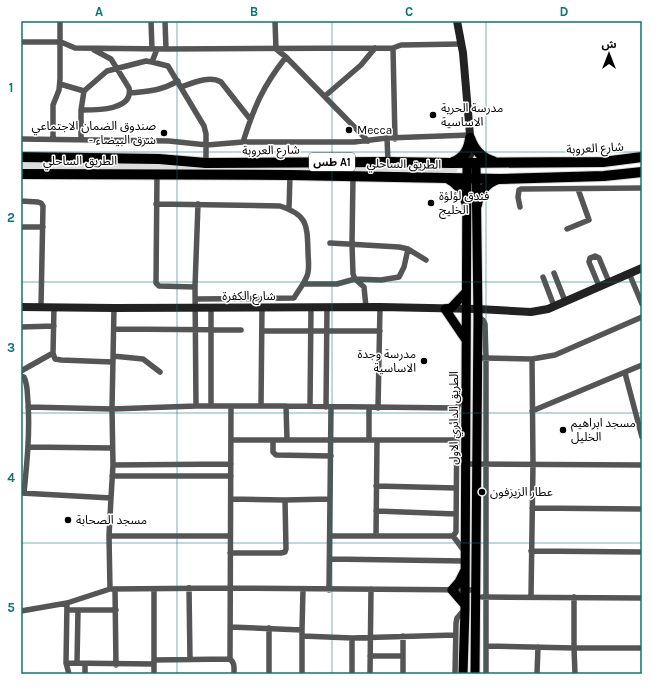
<svg xmlns="http://www.w3.org/2000/svg" width="663" height="695" viewBox="0 0 663 695" font-family="Karla,'Noto Sans Arabic',sans-serif">
	<style>
		.green { fill: #dcdcdc }
		.lines { fill: none; stroke-linecap: round; stroke-linejoin: round }
		.primary-casing { stroke: #dbdbdb; stroke-width: 11 }
		.highway-casing { stroke: #dbdbdb; stroke-width: 12 }
		.street { stroke: #555; stroke-width: 5.5 }
		.secondary { stroke: #222; stroke-width: 8 }
		.primary { stroke: #000; stroke-width: 9 }
		.highway { stroke: #000; stroke-width: 10 }
		.grid { fill: none; stroke: #0f766e; stroke-width: 1; stroke-opacity: 0.55 }
		.poi-dot { fill: #000; stroke: #fff; stroke-width: 1.5 }
		.labels { text-anchor: middle; stroke-width: 3; stroke-linejoin: round; paint-order: stroke }
		.shield { fill: #fff; stroke: #4c4c4c; stroke-width: 1 }
		.shield-label { font-size: 11px; font-weight: bold; fill: #000 }
		.poi-label { font-size: 12px; fill: #000; stroke: #fff; text-anchor: start }
		.street-label { font-size: 12px; fill: #000; stroke: #fff }
		.neatline { fill: none; stroke: #0f766e; stroke-width: 1.5 }
		.grid-label { font-size: 13px; text-anchor: middle; font-weight: bold; fill: #0f766e }
	</style>
	<rect width="100%" height="100%" fill="#fff"/>
	<!-- green -->
	<path class="green" d="M 21,163 L 384,165 L 458,168 L 456,174 L 21,171 Z"/>
	<g class="lines">
		<defs>
			<path id="primary" d="M 466,340 L 445,309 L 451,308 L 466,292
				M 464,572 L 459,582 L 452,590 L 465,605
				M 463,674 L 465,609 L 467,163
				M 475,674 L 478,317 L 476,163"/>
			<path id="highway" d="M 470,138 C 474,149 481,158 493,161
				M 21,157 L 159,159 L 206,163 L 388,162 L 451,163 L 603,162 L 642,157
				M 453,162 C 464,158 469,149 470,138
				M 21,174 L 290,175 L 500,179 L 604,176 L 642,172
				M 447,178 C 457,183 464,191 466,202
				M 477,205 C 479,193 486,183 498,179"/>
		</defs>
		<!-- primary casing -->
		<use href="#primary" class="primary-casing"/>
		<!-- highway casing -->
		<use href="#highway" class="highway-casing"/>
		<!-- street -->
		<path class="street" d="M 151,21 L 152,49
			M 165,21 L 166,49
			M 275,21 L 276,49 L 286,57 L 368,141
			M 21,42 L 61,42 L 75,48 L 166,49 L 393,48 L 395,139
			M 393,48 L 401,45 L 461,44
			M 152,62 L 168,66 L 204,126 L 206,134 L 206,163
			M 60,84 L 84,91
			M 181,87 C 193,83 209,75 221,82 L 250,119
			M 130,93 C 150,91 160,91 178,81
			M 325,96 L 361,65 L 375,48
			M 81,110 C 94,110 134,111 129,88 L 111,59 L 94,50
			M 387,138 L 388,162
			M 21,139 L 169,141 L 207,145 L 243,142 L 354,142 L 387,138 L 470,135
			M 53,139 L 53,105 L 59,90 L 60,79 L 60,21
			M 81,139 L 81,110 L 84,91 L 107,71 L 146,61 L 152,62 L 157,49
			M 243,142 C 254,107 263,86 286,57
			M 157,174 L 156,283 L 159,286 L 195,287
			M 353,176 L 352,244 L 353,274 L 355,279 L 364,287 L 366,307
			M 21,201 L 38,202 L 41,203 L 43,206 L 41,307
			M 156,204 L 280,206 C 308,215 307,225 308,251 C 308,260 310,269 307,276 C 304,284 298,291 294,298 L 196,299
			M 520,207 L 518,197 L 519,190 L 521,189 L 642,188
			M 289,209 L 290,175
			M 21,227 L 43,227
			M 567,229 L 589,220 L 578,189
			M 330,243 L 399,247 L 408,249 L 426,260
			M 554,273 L 565,301
			M 629,273 L 642,304
			M 543,277 L 554,306
			M 303,284 L 337,284 L 355,279 L 381,280 L 399,277 L 404,267 L 408,249
			M 599,286 L 589,262 L 590,258 L 595,256 L 599,258 L 609,282
			M 54,307 L 53,353 L 55,359 L 61,360 L 112,362
			M 211,308 L 211,406
			M 478,317 L 483,320 L 485,324 L 486,358 L 486,674
			M 21,327 L 54,326
			M 114,329 L 241,330
			M 262,331 L 380,331
			M 113,356 L 143,359 L 160,372
			M 483,358 L 532,359 L 555,355 L 642,317
			M 21,371 L 53,353
			M 625,373 L 642,437
			M 21,376 L 24,377 C 28,385 27,393 28,402 C 30,432 27,463 24,493
			M 196,406 L 195,287 L 198,204
			M 261,406 L 262,308
			M 286,406 L 287,440
			M 310,406 L 311,307
			M 28,407 L 112,409 L 196,406 L 286,406 L 457,408
			M 326,407 L 327,307
			M 369,408 L 369,440
			M 378,408 L 380,307
			M 532,411 L 642,365
			M 231,440 L 456,440
			M 273,440 L 273,452 L 276,455 L 331,456
			M 28,447 L 112,448
			M 466,464 L 642,465
			M 113,465 L 231,464
			M 112,476 L 231,476
			M 376,486 L 456,488
			M 21,493 L 111,498 L 113,465 L 112,409 L 114,308
			M 111,498 L 109,536 L 110,589 L 229,588 L 476,590
			M 231,499 L 285,500 L 330,499
			M 532,508 L 642,509
			M 376,511 L 456,514
			M 109,536 L 230,536
			M 330,536 L 453,536 L 456,532 L 457,408 L 464,392
			M 376,536 L 377,441
			M 453,536 L 465,552
			M 531,551 L 642,552
			M 230,553 L 281,553 L 285,552 L 286,549 L 285,500
			M 330,559 L 465,561
			M 189,588 L 190,659
			M 115,589 L 116,665
			M 329,590 L 331,407
			M 482,597 L 642,598
			M 531,597 L 533,464 L 532,359
			M 574,597 L 574,648 L 575,674
			M 67,603 L 66,663 L 69,674
			M 67,610 L 116,610
			M 21,611 L 67,603 L 110,589
			M 230,627 L 302,630 L 303,589
			M 269,628 L 269,674
			M 302,630 L 302,636 L 352,638 L 455,635
			M 403,636 L 403,674
			M 486,646 L 574,648 L 642,648
			M 370,656 L 403,656
			M 230,659 L 231,406
			M 154,660 L 230,659 C 235,663 234,668 234,674
			M 66,663 L 154,664 L 154,589
			M 77,663 L 78,610
			M 85,674 L 85,664
			M 154,674 L 154,664
			M 302,674 L 302,636
			M 352,674 L 352,638
			M 370,674 L 371,589
			M 455,674 L 456,623 L 457,618 L 464,610
			M 537,674 L 538,647"/>
		<!-- secondary -->
		<path class="secondary" d="M 457,21 L 463,53 L 470,135 L 471,152 L 467,163
			M 21,307 L 114,308 L 380,307 L 478,309 L 531,312 L 548,309 L 642,268"/>
		<!-- primary -->
		<use href="#primary" class="primary"/>
		<!-- highway -->
		<use href="#highway" class="highway"/>
	</g>
	<!-- grid -->
	<path class="grid" d="M 177,21 L 177,674M 332,21 L 332,674M 486,21 L 486,674M 21,152 L 642,152M 21,282 L 642,282M 21,413 L 642,413M 21,543 L 642,543"/>
	<!-- markers -->
	<g class="poi-dot">
		<circle cx="433" cy="115" r="4"/>
		<circle cx="349" cy="130" r="4"/>
		<circle cx="164" cy="133" r="4"/>
		<circle cx="431" cy="203" r="4"/>
		<circle cx="424" cy="361" r="4"/>
		<circle cx="563" cy="430" r="4"/>
		<circle cx="482" cy="492" r="4"/>
		<circle cx="68" cy="520" r="4"/>
	</g>
	<g class="labels">
		<!-- shield labels -->
		<rect class="shield" x="309" y="153" width="46" height="18" rx="3"/>
		<g class="shield-label">
			<text x="332" y="166">طس A1</text>
		</g>
		<!-- poi labels -->
		<g class="poi-label">
			<text x="441" y="112">مدرسة الحرية<tspan x="441" dy="14">الاساسية</tspan></text>
			<text x="156" y="130" text-anchor="end">صندوق الضمان الاجتماعي<tspan x="156" dy="14">- شرق البيضاء</tspan></text>
			<text x="357" y="134">Mecca</text>
			<text x="439" y="200">فندق لؤلؤة<tspan x="439" dy="14">الخليج</tspan></text>
			<text x="416" y="358" text-anchor="end">مدرسة وجدة<tspan x="416" dy="14">الاساسية</tspan></text>
			<text x="571" y="427">مسجد ابراهيم<tspan x="571" dy="14">الخليل</tspan></text>
			<text x="490" y="496">عطار الزيزفون</text>
			<text x="76" y="524">مسجد الصحابة</text>
		</g>
		<!-- street labels -->
		<g class="street-label">
			<text transform="translate(595 148) rotate(-3)" y="4">شارع العروبة</text>
			<text transform="translate(271 150) rotate(-1)" y="4">شارع العروبة</text>
			<text x="80" y="165">الطريق الساحلي</text>
			<text transform="translate(404 164) rotate(1)" y="4">الطريق الساحلي</text>
			<text x="249" y="300">شارع الكفرة</text>
			<text transform="translate(454 418) rotate(-90)" y="4">الطريق الدائري الاول</text>
		</g>
	</g>
	<!-- border -->
	<rect width="663" height="695" fill="none" stroke="#ffffff" stroke-width="44"/>
	<!-- north arrow -->
	<g transform="translate(609 54)" stroke="#ffffff" stroke-width="3" paint-order="stroke">
	<path d="M0-3L7 15L0 10L-7 15Z" fill="#000000"/>
	<text y="-6" font-size="11" font-weight="bold" text-anchor="middle" fill="#000000">ش</text>
	</g>
	<rect x="22" y="22" width="619" height="651" class="neatline"/>
	<g class="grid-label">
		<text x="99" y="16">A</text>
		<text x="254" y="16">B</text>
		<text x="409" y="16">C</text>
		<text x="564" y="16">D</text>
		<text x="11" y="92">1</text>
		<text x="11" y="222">2</text>
		<text x="11" y="352">3</text>
		<text x="11" y="482">4</text>
		<text x="11" y="612">5</text>
	</g>
</svg>
